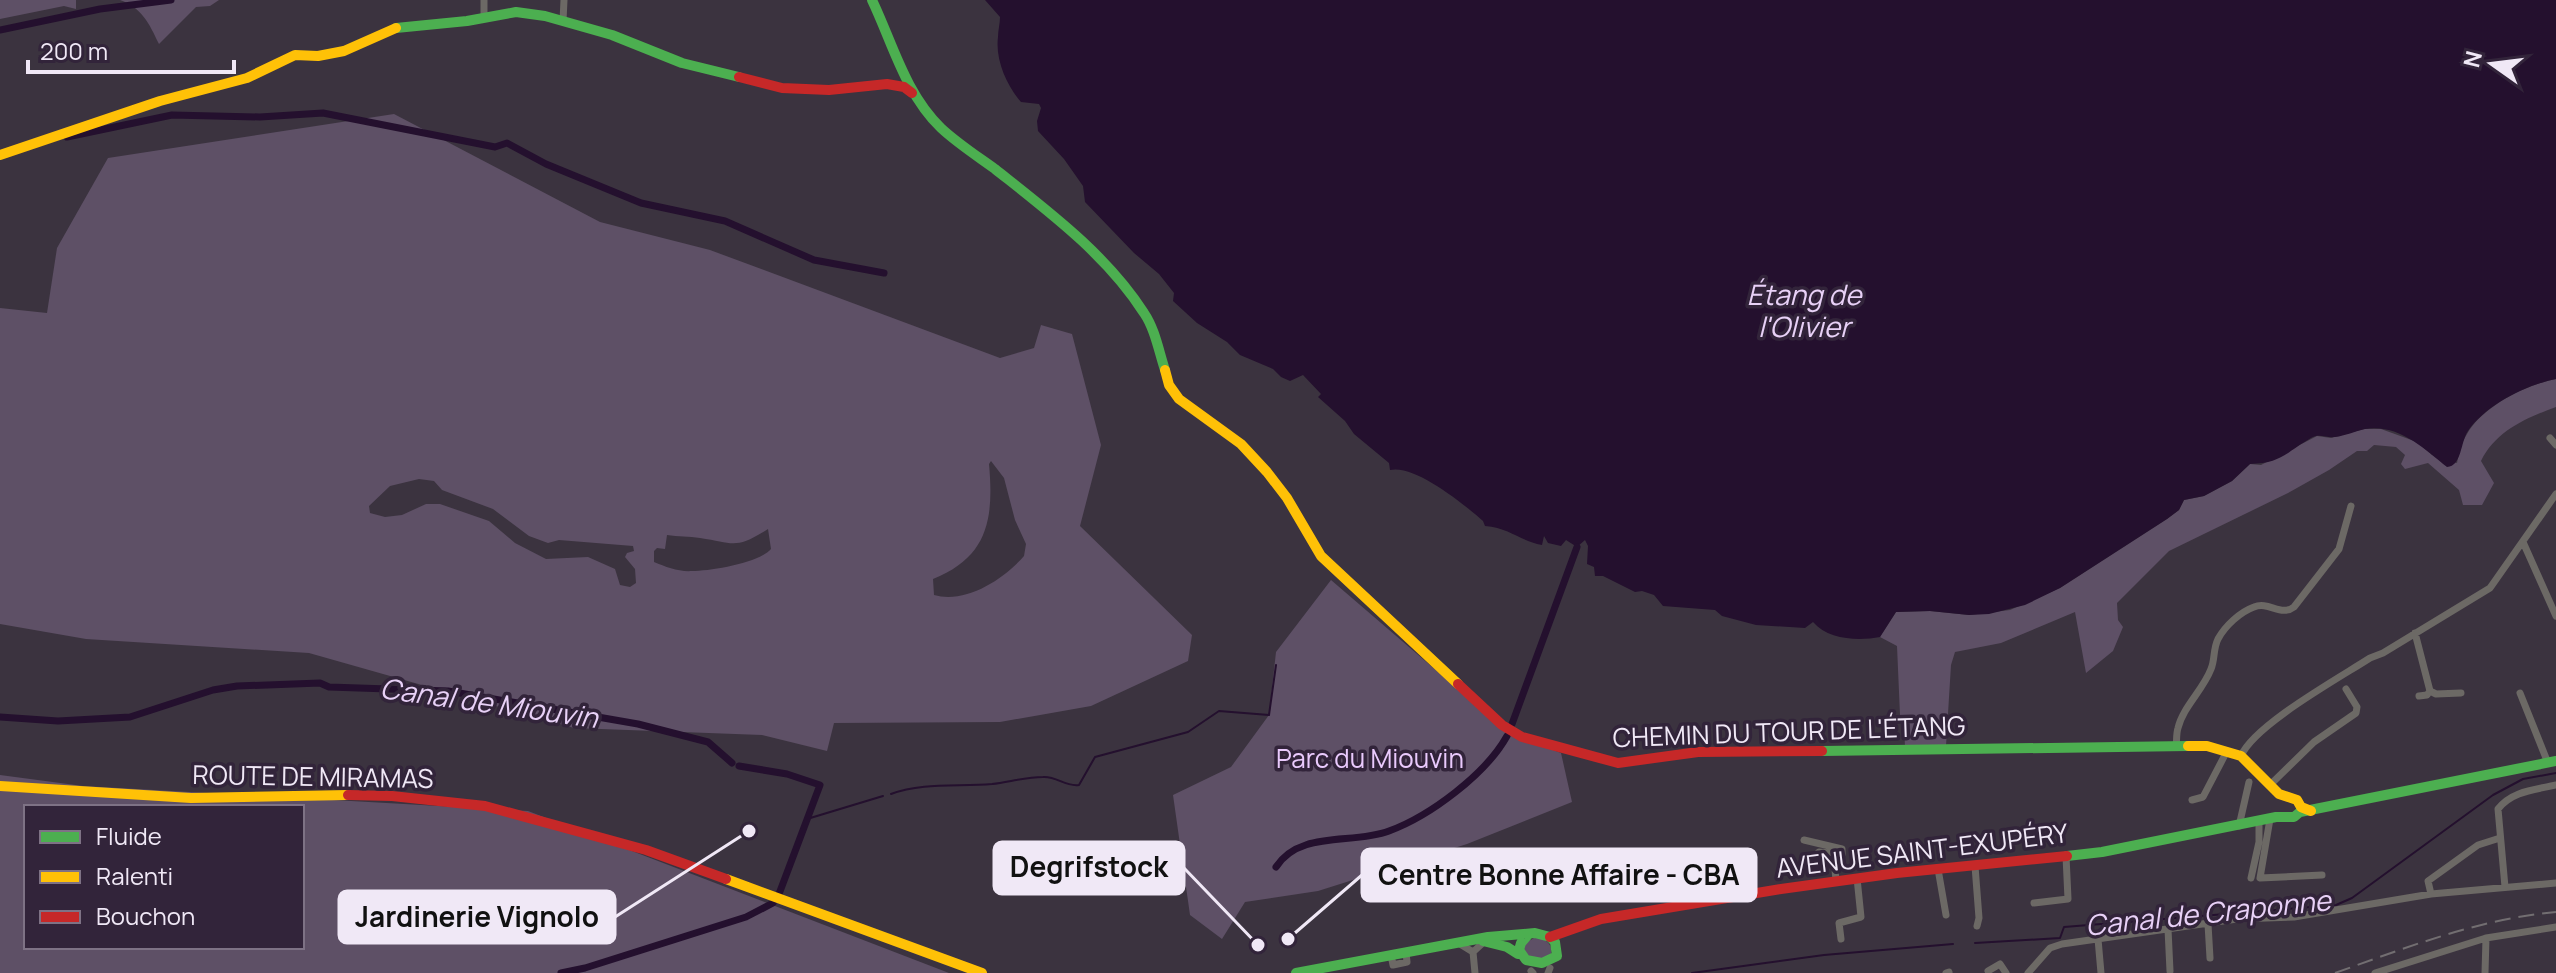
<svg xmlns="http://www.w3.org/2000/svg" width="2556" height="973" viewBox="0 0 2556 973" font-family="Manrope,sans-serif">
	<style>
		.green { fill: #5e5066; fill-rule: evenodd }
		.water { fill: #24102e }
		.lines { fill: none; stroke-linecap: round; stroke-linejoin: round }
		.stream { stroke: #24102e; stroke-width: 2 }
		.canal { stroke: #24102e; stroke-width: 7 }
		.street { stroke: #6c6965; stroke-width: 7 }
		.fast { stroke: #4caf50; stroke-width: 10 }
		.slow { stroke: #ffc107; stroke-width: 10 }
		.jam { stroke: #c62828; stroke-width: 10 }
		.rail { stroke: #726e71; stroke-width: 2; stroke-dasharray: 16 8; stroke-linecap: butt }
		.labels { text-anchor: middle; stroke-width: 7; stroke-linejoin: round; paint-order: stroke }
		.street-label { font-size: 26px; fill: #f0e8f6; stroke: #32243a }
		.park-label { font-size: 26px; fill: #eacafd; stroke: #32243a }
		.water-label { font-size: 28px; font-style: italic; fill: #e8d1f7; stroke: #32243a }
		.leader { fill: none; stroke: #f0e8f6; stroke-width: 3 }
		.callout-dot { fill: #f0e8f6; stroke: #32243a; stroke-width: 3 }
		.callout { fill: #f0e8f6; stroke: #f0e8f6; stroke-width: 3 }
		.callout-label { font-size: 28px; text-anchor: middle; font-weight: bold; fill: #111 }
	</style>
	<rect width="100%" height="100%" fill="#3b333f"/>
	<!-- green -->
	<path class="green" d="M 0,0 L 76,0 L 76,9 L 64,6 L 0,19 Z
		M 120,0 L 219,0 L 210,6 L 196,7 L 159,44 C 149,23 142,8 120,0 Z
		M 394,114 L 600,222 L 710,250 L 1000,358 L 1034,348 L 1041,325 L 1072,334 L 1101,445 L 1080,526 L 1192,635 L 1188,661 L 1091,706 L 1000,722 L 834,723 L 827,751 L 762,735 L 574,728 L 309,653 L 86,639 L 0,624 L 0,308 L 47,313 L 57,248 L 108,158 ZM 991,461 L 1004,478 L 1015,520 L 1026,544 L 1024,556 C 1004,579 966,604 934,595 L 933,579 C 988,557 994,519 989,464 ZM 419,479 L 434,481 L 442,490 L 493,509 L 529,536 L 548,543 L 559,540 L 633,546 L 634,551 L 627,553 L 625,557 L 635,569 L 636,583 L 630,587 L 620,585 L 615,569 L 588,557 L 546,559 L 515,543 L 489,521 L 440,504 L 426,504 L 402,515 L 385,517 L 370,513 L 369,506 L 390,486 ZM 768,529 L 771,549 C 759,563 711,571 692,571 C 679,572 666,567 654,562 L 654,551 L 657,548 L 665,549 L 667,535 C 678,537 689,536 700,538 C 734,543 735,550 768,529 Z
		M 2556,379 L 2556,407 C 2526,418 2496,431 2481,461 L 2494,483 L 2482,505 L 2463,505 L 2459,490 L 2428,463 L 2405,469 L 2401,464 L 2405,455 L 2396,447 L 2374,445 L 2367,451 L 2357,451 L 2329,470 L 2288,493 L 2169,551 L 2117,603 L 2118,620 L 2123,627 L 2113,651 L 2086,673 L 2075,612 L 2001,643 L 1955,652 L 1951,665 L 1946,746 L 1905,747 L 1904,725 L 1900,715 L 1897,646 L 1880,637 L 1896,612 L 1930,611 L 1969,615 L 2010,610 L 2060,588 L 2167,519 L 2179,510 L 2184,500 L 2204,496 L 2232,481 L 2250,464 L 2261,465 L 2317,436 L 2331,438 L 2364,429 L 2381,429 L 2417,442 L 2432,455 L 2457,463 C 2459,453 2461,443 2467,434 C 2483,406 2526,385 2556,379 Z
		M 1331,580 L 1509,733 L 1561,753 L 1572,802 L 1467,844 L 1318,891 L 1245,902 L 1222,939 L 1190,915 L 1173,795 L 1231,767 L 1269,715 L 1276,652 Z
		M 0,775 L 83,786 L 528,811 L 949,973 L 0,973 ZM 26,807 L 302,807 L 302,947 L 26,947 Z
		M 1536,937 C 1551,941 1554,947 1549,962 L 1522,955 L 1525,943 Z"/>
	<!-- water -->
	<path class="water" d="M 985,0 L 2556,0 L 2556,379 C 2526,385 2486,405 2468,431 C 2460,443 2462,466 2447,467 C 2423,448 2399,424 2365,429 C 2355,431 2345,436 2335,437 C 2326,438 2319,433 2311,438 C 2285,453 2282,463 2250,464 L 2232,481 L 2204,496 L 2184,500 L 2179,510 L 2167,519 L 2060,588 L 2025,605 L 1989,614 L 1969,615 L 1930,611 L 1896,612 L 1880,637 C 1859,641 1828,640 1813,622 L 1805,628 L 1756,625 L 1722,616 L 1715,610 L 1663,606 L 1654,595 L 1642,591 L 1635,592 L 1603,576 L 1595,576 L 1594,567 L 1587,564 L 1588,546 L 1585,540 L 1577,547 L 1566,540 L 1561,546 L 1548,543 L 1544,536 L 1542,545 C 1520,541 1510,528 1485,526 L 1483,521 C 1465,505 1415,464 1390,470 L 1389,463 L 1354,434 L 1345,421 L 1318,397 L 1321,394 L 1303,375 L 1290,381 L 1281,377 L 1273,369 L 1240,355 L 1227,342 L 1197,323 L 1173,301 L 1174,293 L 1159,274 L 1134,253 L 1085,202 L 1083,186 L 1064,159 L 1038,131 L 1037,121 L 1041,108 L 1039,104 L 1021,102 C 1007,86 995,60 998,37 C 998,30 1000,24 1000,17 Z"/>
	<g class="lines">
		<!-- stream -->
		<path class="stream" d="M 891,794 C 922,782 959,787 992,784 C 1009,782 1026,777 1043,777 C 1057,776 1065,787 1079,785 L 1095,757 L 1188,732 L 1219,711 L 1269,715 L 1276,665
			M 807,819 L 883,796
			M 1975,943 L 2060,938 L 2064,927 L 2336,905 L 2352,898 L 2493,795 L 2523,779 L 2556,773
			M 1692,973 L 1824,955 L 1953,944"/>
		<!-- canal -->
		<path class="canal" d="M 0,30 L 100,9 L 171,0
			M 67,137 L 172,115 L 260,117 L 323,113 L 495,147 L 507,143 L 546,164 L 641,203 L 725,221 L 814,260 L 884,273
			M 0,717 L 58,721 L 130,717 L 213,690 L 237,686 L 320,683 L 329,687 L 448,691 L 638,724 L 708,742 L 732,763
			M 1512,724 L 1577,547
			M 739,766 L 787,774 L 820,785 L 779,894
			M 1276,867 C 1300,830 1352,845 1389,831 C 1430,816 1486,774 1507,736
			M 561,973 L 585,968 L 746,917 L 773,903"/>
		<!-- street -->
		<path class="street" d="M 484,18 L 484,0
			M 563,21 L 564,0
			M 2550,438 L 2556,445
			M 2523,542 L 2556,616
			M 2415,633 L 2430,691 L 2427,695 L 2419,696
			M 2430,691 L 2436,694 L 2461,693
			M 2520,693 L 2548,763
			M 2176,747 C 2177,741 2176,734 2178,728 C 2183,707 2203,690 2211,669 C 2215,660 2213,649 2218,639 C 2225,626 2240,612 2254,607 C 2269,601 2281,617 2294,607 L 2339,549 L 2351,506
			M 2241,756 C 2254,725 2339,678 2370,658 L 2383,653 L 2490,588 L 2556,494
			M 2270,785 L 2314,742 L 2356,713 L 2357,707 L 2346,689
			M 2192,800 L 2203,797 L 2227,751
			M 2270,819 L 2260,878 L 2322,875
			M 2239,826 L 2249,782
			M 1804,840 L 1842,849 L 1842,854 L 1819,852 L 1815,856 L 1817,859 L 1831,862 L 1835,869 L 1836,881
			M 1975,866 L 1979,918 L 1977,926
			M 1938,869 L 1946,915
			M 2251,878 L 2259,842 L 2259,821
			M 2505,887 L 2498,809 C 2512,791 2534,790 2556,785
			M 2431,894 L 2428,881 L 2478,845 L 2500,838
			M 2034,903 L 2068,899 L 2066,856
			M 2208,924 L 2210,958
			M 2168,929 L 2170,971
			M 1841,939 L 1839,923 L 1861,917 L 1857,878
			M 2098,939 L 2101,973
			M 1460,944 L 1473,952 L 1485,941
			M 1473,952 L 1475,973
			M 1391,955 L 1393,965 L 1407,962 L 1406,953
			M 1531,971 L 1533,973
			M 1988,971 L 2000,964 L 2006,973
			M 1548,973 L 1550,968
			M 1946,973 L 1949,972
			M 2028,973 L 2050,948 L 2062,944 L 2237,919 L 2294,917 L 2431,894 L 2556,883
			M 2375,973 L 2486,938 L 2556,927
			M 2485,973 L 2486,938"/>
		<!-- fast -->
		<path class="fast" d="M 872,0 C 893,44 905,93 941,128 C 957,143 977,156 995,169 C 1048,211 1107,255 1144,313 C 1155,329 1159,352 1165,370
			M 396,28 L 467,21 L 516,12 L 545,16 L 612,35 L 682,63 L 739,77
			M 1822,751 L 2188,746
			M 2067,856 L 2102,852 L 2276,817 L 2294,817 L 2300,812 L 2556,761
			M 1483,941 L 1507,947 L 1518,954
			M 1296,973 L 1488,937 L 1535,933 L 1550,937 L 1555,942 L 1557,956 L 1542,963 L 1526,960 L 1519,950 L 1521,943 L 1528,935"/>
		<!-- slow -->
		<path class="slow" d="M 0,155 L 160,101 L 247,78 L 295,55 L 318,56 L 344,51 L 396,28
			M 1165,370 L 1169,385 L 1179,399 L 1241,444 L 1267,472 L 1287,498 L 1321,556 L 1458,684
			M 2188,746 L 2207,746 L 2241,756 L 2279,794 L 2297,800 L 2301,807 L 2311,811
			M 0,786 L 191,798 L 348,795
			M 726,879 L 982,973"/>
		<!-- jam -->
		<path class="jam" d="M 739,77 L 782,88 L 829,90 L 887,84 L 904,87 L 912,93
			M 1458,684 L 1502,725 L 1522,737 L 1618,763 L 1698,752 L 1822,751
			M 348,795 L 392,796 L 485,806 L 646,850 L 726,879
			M 1550,937 L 1601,919 L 1781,889 L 1897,873 L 2067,856"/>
		<!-- rail -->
		<path class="rail" d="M 2335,973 C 2408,947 2479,919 2556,912"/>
	</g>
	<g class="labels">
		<!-- street labels -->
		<g class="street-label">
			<text transform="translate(1789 732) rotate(-2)" y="9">CHEMIN DU TOUR DE L'ÉTANG</text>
			<text transform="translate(313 777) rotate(1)" y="9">ROUTE DE MIRAMAS</text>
			<text transform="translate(1922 851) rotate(-7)" y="9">AVENUE SAINT-EXUPÉRY</text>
		</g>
		<!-- park labels -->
		<g class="park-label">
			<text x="1370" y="768">Parc du Miouvin</text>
		</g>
		<!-- water labels -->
		<g class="water-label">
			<text x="1804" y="305">Étang de<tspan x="1804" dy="32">l'Olivier</tspan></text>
			<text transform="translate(489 703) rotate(8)" y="10">Canal de Miouvin</text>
			<text transform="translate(2208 913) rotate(-6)" y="10">Canal de Craponne</text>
		</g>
	</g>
	<!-- callouts -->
	<path class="leader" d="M1258 945L1184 868M1288 939L1362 875M749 831L615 917"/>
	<g class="callout-dot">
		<circle cx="1258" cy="945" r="8"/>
		<circle cx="1288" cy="939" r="8"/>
		<circle cx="749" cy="831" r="8"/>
	</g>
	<g class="callout">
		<rect x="994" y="842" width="190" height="52" rx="8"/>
		<rect x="1362" y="849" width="394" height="52" rx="8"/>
		<rect x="339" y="891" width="276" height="52" rx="8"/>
	</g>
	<g class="callout-label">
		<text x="1089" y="877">Degrifstock</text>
		<text x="1559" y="885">Centre Bonne Affaire - CBA</text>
		<text x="477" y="927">Jardinerie Vignolo</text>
	</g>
	<!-- legend -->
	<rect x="24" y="805" width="280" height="144" fill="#32243a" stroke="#7e7285" stroke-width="2"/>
	<rect x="40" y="831" width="40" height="12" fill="#4caf50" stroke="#7e7285" stroke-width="2"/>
	<text x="96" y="845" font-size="24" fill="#f0e8f6">Fluide</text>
	<rect x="40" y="871" width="40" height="12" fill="#ffc107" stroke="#7e7285" stroke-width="2"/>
	<text x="96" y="885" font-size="24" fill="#f0e8f6">Ralenti</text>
	<rect x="40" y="911" width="40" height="12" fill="#c62828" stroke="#7e7285" stroke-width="2"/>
	<text x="96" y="925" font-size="24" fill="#f0e8f6">Bouchon</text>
	<!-- north arrow -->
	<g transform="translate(2492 64) rotate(284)" stroke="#32243a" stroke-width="6" paint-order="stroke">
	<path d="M0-6L14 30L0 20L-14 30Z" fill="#f0e8f6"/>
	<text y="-12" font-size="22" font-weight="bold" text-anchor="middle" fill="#f0e8f6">N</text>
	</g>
	<!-- scale -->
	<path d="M28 60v12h206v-12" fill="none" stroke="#f0e8f6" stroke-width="4"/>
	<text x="40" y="60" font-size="24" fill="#f0e8f6" stroke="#32243a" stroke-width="6" paint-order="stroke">200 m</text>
</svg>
